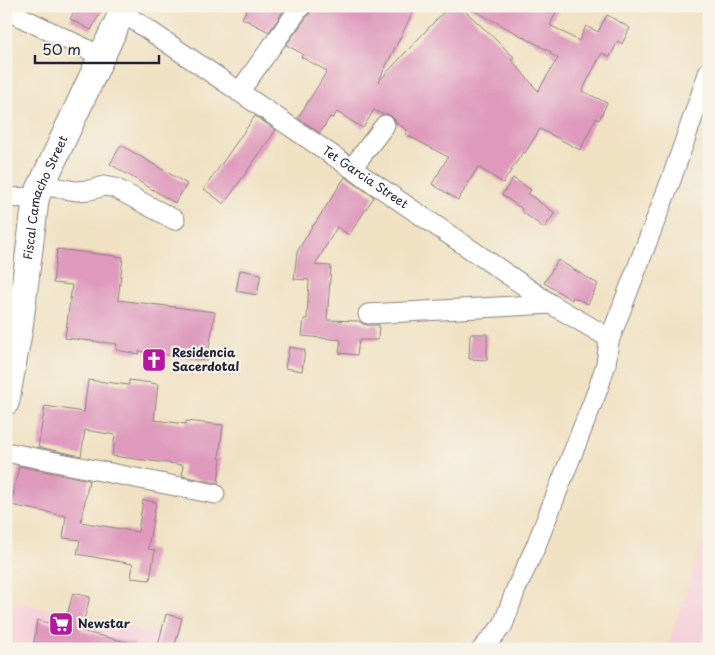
<svg xmlns="http://www.w3.org/2000/svg" width="715" height="655" viewBox="0 0 715 655" font-family="'Playpen Sans',sans-serif">
	<style>
		.built { fill: #f5cfdb }
		.building { fill: #de99bc }
		.lines { fill: none; stroke-linecap: round; stroke-linejoin: round }
		.street-casing { stroke: #89827f; stroke-width: 21 }
		.secondary-casing { stroke: #89827f; stroke-width: 28 }
		.street { stroke: #fff; stroke-width: 19 }
		.secondary { stroke: #fff; stroke-width: 26 }
		.labels { text-anchor: middle; stroke-width: 4.5; stroke-linejoin: round; paint-order: stroke }
		.street-label { font-size: 12px; fill: #22223b; stroke: #f7f3e8 }
		.poi-label { font-size: 12px; font-weight: bold; fill: #22223b; stroke: #f7f3e8; text-anchor: start }
	</style>
	<rect width="100%" height="100%" fill="#f7f3e8"/>
	<filter id="ink" filterUnits="userSpaceOnUse"><feTurbulence type="fractalNoise" baseFrequency=".02" numOctaves="2"/><feDisplacementMap in="SourceGraphic" scale="10" xChannelSelector="R" yChannelSelector="G"/><feConvolveMatrix kernelMatrix="1 2 1 2 8 2 1 2 1" color-interpolation-filters="sRGB"/></filter>
	<filter id="wash" filterUnits="userSpaceOnUse"><feTurbulence type="fractalNoise" baseFrequency=".0096" numOctaves="4" result="noise"/><feDisplacementMap in="SourceGraphic" scale="20" xChannelSelector="R" yChannelSelector="G"/><feGaussianBlur stdDeviation="1.12" result="paint"/><feColorMatrix in="noise" values="0 0 0 0 0 0 0 0 0 0 0 0 0 0 0 0 0 1.4 0 .05"/><feComposite in="paint" operator="in"/></filter>
	<g filter="url(#wash)">
		<rect width="100%" height="100%" fill="#f0e1c3"/>
		<!-- built -->
		<path class="built" d="M 709,522 L 709,649 L 669,649 L 672,633 Z
			M 6,600 L 224,649 L 6,649 Z"/>
		<g id="blocks">
			<!-- building -->
			<path class="building" d="M 77,6 L 104,6 L 91,30 L 70,19 Z
				M 249,6 L 287,6 L 269,32 L 242,18 Z
				M 312,6 L 406,6 L 414,10 L 378,82 L 449,6 L 460,6 L 514,57 L 511,59 L 538,91 L 558,58 L 550,54 L 551,52 L 466,6 L 559,6 L 550,25 L 579,41 L 586,26 L 598,32 L 607,15 L 630,28 L 622,44 L 618,41 L 610,57 L 602,53 L 582,91 L 607,103 L 599,120 L 596,118 L 580,150 L 540,129 L 525,153 L 523,152 L 503,183 L 478,167 L 458,200 L 432,184 L 448,157 L 405,134 L 407,130 L 396,123 L 395,120 L 391,116 L 387,114 L 381,114 L 374,110 L 363,128 L 337,112 L 333,118 L 330,117 L 320,133 L 298,118 L 327,71 L 301,57 L 303,54 L 286,45 L 310,13 Z
				M 255,116 L 276,130 L 224,204 L 204,189 Z
				M 121,145 L 187,184 L 175,203 L 110,164 Z
				M 345,177 L 374,197 L 349,235 L 337,227 L 315,265 L 331,266 L 327,320 L 359,321 L 363,324 L 368,325 L 379,325 L 378,340 L 359,340 L 357,355 L 339,353 L 341,340 L 302,336 L 304,319 L 307,319 L 309,280 L 294,279 L 297,252 L 313,225 L 314,225 Z
				M 513,178 L 531,190 L 528,194 L 555,213 L 544,228 L 521,211 L 522,209 L 502,195 Z
				M 57,249 L 123,257 L 118,300 L 215,312 L 207,361 L 139,351 L 139,354 L 116,350 L 117,344 L 65,338 L 72,285 L 53,283 Z
				M 558,260 L 598,284 L 588,304 L 573,297 L 572,300 L 544,283 Z
				M 240,270 L 261,274 L 257,295 L 236,291 Z
				M 470,334 L 487,334 L 487,360 L 469,359 Z
				M 289,347 L 305,350 L 302,371 L 285,368 Z
				M 88,380 L 129,385 L 129,380 L 158,384 L 154,420 L 186,424 L 186,421 L 223,425 L 219,458 L 221,459 L 218,483 L 182,476 L 183,465 L 112,456 L 115,435 L 85,430 L 81,456 L 38,447 L 45,406 L 84,412 Z
				M 19,466 L 89,480 L 81,522 L 138,532 L 143,500 L 156,502 L 148,549 L 155,550 L 150,580 L 131,578 L 133,564 L 77,554 L 80,540 L 63,538 L 66,516 L 11,505 Z
				M 73,593 L 90,597 L 81,631 L 135,644 L 134,649 L 33,649 L 37,620 L 64,627 Z
				M 166,614 L 182,618 L 174,649 L 157,649 Z"/>
		</g>
	</g>
	<g filter="url(#ink)">
		<use href="#blocks" fill-opacity="0" stroke="#89827f" stroke-width="1"/>
		<g class="lines">
			<defs>
				<g id="street">
					<path d="M 6,10 L 101,56"/>
					<path id="s1" d="M 122,12 L 551,304 L 604,335 L 609,341"/>
					<path d="M 239,92 L 301,6"/>
					<path d="M 352,168 L 385,125"/>
					<path d="M 41,185 L 76,191 L 90,190 L 104,186 L 115,188 L 175,220"/>
					<path d="M 6,198 L 36,197"/>
					<path d="M 368,314 L 551,304"/>
					<path d="M 6,452 L 215,494"/>
					<path d="M 482,649 L 503,625 L 516,589 L 535,548 L 598,389 L 606,364 L 609,341 L 671,180 L 709,71"/>
				</g>
				<g id="secondary">
					<path id="s2" d="M 6,402 L 19,331 L 36,197 L 125,6"/>
				</g>
			</defs>
			<!-- street casing -->
			<use href="#street" class="street-casing"/>
			<!-- secondary casing -->
			<use href="#secondary" class="secondary-casing"/>
			<!-- street -->
			<use href="#street" class="street"/>
			<!-- secondary -->
			<use href="#secondary" class="secondary"/>
		</g>
	</g>
	<!-- icons -->
	<defs>
		<symbol id="church-square" viewBox="-11 -11 22 22"><rect x="-9" y="-9" width="18" height="18" rx="4" fill="#b5179e" stroke="#f7f3e8"/><path d="M-1.2-6h2.4v3.5h3.3v2.4h-3.3V6h-2.4V-.1h-3.3v-2.4h3.3Z" fill="#fff"/></symbol>
		<symbol id="supermarket-square" viewBox="-11 -11 22 22"><rect x="-9" y="-9" width="18" height="18" rx="4" fill="#b5179e" stroke="#f7f3e8"/><path d="M-6-5.5h2.5l.6 2H6L4.5 2H-2.5L-4.4-4H-6ZM-1.5 3.2a1.3 1.3 0 1 0 .1 0ZM3 3.2a1.3 1.3 0 1 0 .1 0Z" fill="#fff"/></symbol>
	</defs>
	<g fill-rule="evenodd">
		<use href="#church-square" x="140" y="346" width="28" height="28"/>
		<use href="#supermarket-square" x="47" y="610" width="28" height="28"/>
	</g>
	<g class="labels">
		<!-- street labels -->
		<g class="street-label">
			<text dy="4" stroke="none"><textPath href="#s1" startOffset="294">Tet Garcia Street</textPath></text>
			<text dy="4" stroke="none"><textPath href="#s2" startOffset="209">Fiscal Camacho Street</textPath></text>
		</g>
		<!-- poi labels -->
		<g class="poi-label">
			<text x="172" y="357">Residencia<tspan x="172" dy="14">Sacerdotal</tspan></text>
			<text x="78" y="628">Newstar</text>
		</g>
	</g>
	<!-- margin -->
	<rect width="715" height="655" fill="none" stroke="#f7f3e8" stroke-width="25"/>
	<!-- scale -->
	<path d="M35 55v8h124v-8" fill="none" stroke="#22223b" stroke-width="2.5"/>
	<text x="42" y="55" font-size="15" fill="#22223b" stroke="#f7f3e8" stroke-width="4" paint-order="stroke">50 m</text>
</svg>
